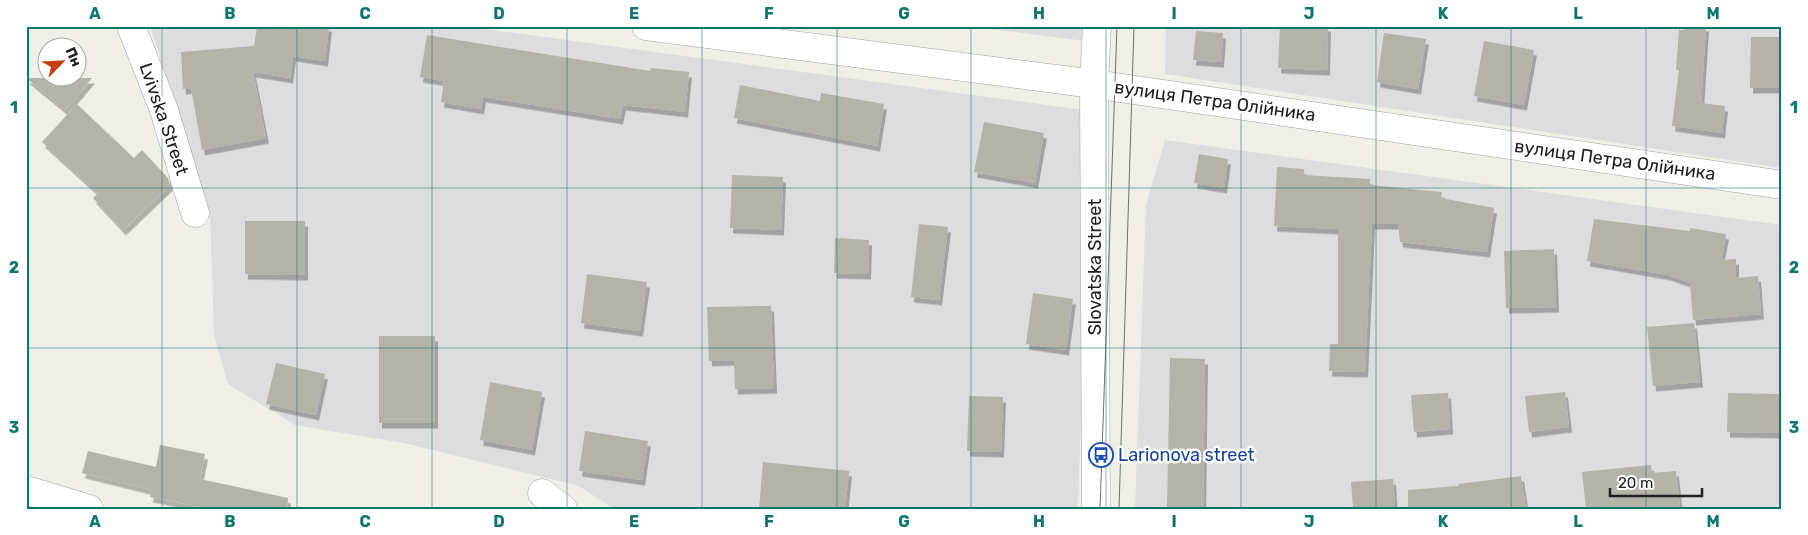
<svg xmlns="http://www.w3.org/2000/svg" width="1808" height="535" viewBox="0 0 1808 535" font-family="Rubik,sans-serif">
	<style>
		.residential { fill: #dedddd }
		.building { fill: #b5b2aa; filter: url(#shadow) }
		.lines { fill: none; stroke-linecap: round; stroke-linejoin: round }
		.minor-casing { stroke: #a4a4a4; stroke-width: 29 }
		.minor { stroke: #fff; stroke-width: 28 }
		.tram { stroke: #6e6e6e; stroke-width: 1 }
		.grid { fill: none; stroke: #0f766e; stroke-width: 1; stroke-opacity: 0.55 }
		.labels { text-anchor: middle; stroke-width: 5; stroke-linejoin: round; paint-order: stroke }
		.street-label { font-size: 18px; fill: #202020; stroke: #fff }
		.transit-label { font-size: 18px; fill: #164399; stroke: #fff; text-anchor: start }
		.neatline { fill: none; stroke: #0f766e; stroke-width: 2 }
		.grid-label { font-size: 16px; text-anchor: middle; font-weight: bold; fill: #0f766e }
	</style>
	<defs>
		<filter id="shadow"><feDropShadow dx="3" dy="5.5" stdDeviation="0" flood-color="#0004"/></filter>
	</defs>
	<rect width="100%" height="100%" fill="#f0efe7"/>
	<!-- residential -->
	<path class="residential" d="M 150,26 L 464,26 L 1091,111 L 1078,509 L 614,509 L 579,486 L 404,443 L 295,425 L 228,384 L 214,335 L 210,213 Z
		M 965,26 L 1087,26 L 1086,41 Z
		M 1166,26 L 1782,26 L 1782,168 L 1165,74 Z
		M 1165,140 L 1782,225 L 1782,509 L 1135,509 L 1146,205 Z"/>
	<!-- building -->
	<path class="building" d="M 257,26 L 329,26 L 325,61 L 293,56 L 290,78 L 253,72 L 266,138 L 202,150 L 191,88 L 183,89 L 181,52 L 254,46 Z
		M 1280,26 L 1328,26 L 1327,70 L 1278,68 Z
		M 1685,26 L 1706,26 L 1701,103 L 1725,106 L 1722,133 L 1672,126 L 1679,70 L 1676,70 L 1679,30 L 1684,30 Z
		M 1196,31 L 1223,33 L 1221,62 L 1193,60 Z
		M 1384,33 L 1426,39 L 1418,89 L 1377,82 Z
		M 427,35 L 650,71 L 651,68 L 689,72 L 685,112 L 623,105 L 620,119 L 483,97 L 481,109 L 441,102 L 444,81 L 420,77 Z
		M 1751,37 L 1782,37 L 1782,88 L 1750,88 Z
		M 1484,41 L 1534,50 L 1524,105 L 1474,96 Z
		M 26,78 L 92,78 L 65,110 Z
		M 740,85 L 820,101 L 821,93 L 884,104 L 877,146 L 734,118 Z
		M 77,104 L 134,158 L 142,150 L 168,178 L 170,185 L 123,230 L 93,198 L 98,193 L 42,142 Z
		M 984,122 L 1044,133 L 1035,183 L 974,172 Z
		M 1199,154 L 1228,159 L 1224,188 L 1194,183 Z
		M 1277,167 L 1304,169 L 1304,175 L 1370,179 L 1370,185 L 1442,192 L 1441,198 L 1494,208 L 1487,252 L 1400,242 L 1398,224 L 1372,224 L 1365,372 L 1329,371 L 1330,344 L 1338,344 L 1338,229 L 1274,226 Z
		M 732,175 L 783,177 L 781,230 L 730,228 Z
		M 1594,219 L 1690,231 L 1690,228 L 1726,234 L 1721,260 L 1736,259 L 1736,278 L 1758,276 L 1761,314 L 1693,320 L 1690,283 L 1668,275 L 1587,261 Z
		M 245,221 L 305,221 L 305,275 L 245,274 Z
		M 919,224 L 948,227 L 939,300 L 911,297 Z
		M 835,238 L 869,240 L 868,274 L 834,273 Z
		M 1554,249 L 1556,307 L 1506,308 L 1504,251 Z
		M 587,274 L 647,282 L 640,331 L 581,323 Z
		M 1033,293 L 1073,299 L 1066,350 L 1026,344 Z
		M 771,306 L 774,388 L 735,389 L 734,360 L 709,361 L 707,307 Z
		M 1694,323 L 1700,382 L 1653,386 L 1647,327 Z
		M 379,336 L 435,336 L 435,423 L 379,423 Z
		M 1170,358 L 1205,359 L 1203,509 L 1167,509 Z
		M 276,363 L 325,374 L 316,415 L 266,404 Z
		M 490,382 L 542,392 L 532,450 L 480,440 Z
		M 1565,392 L 1569,427 L 1529,432 L 1525,396 Z
		M 1448,393 L 1450,429 L 1414,432 L 1411,395 Z
		M 1728,393 L 1782,394 L 1782,433 L 1727,432 Z
		M 969,396 L 1003,397 L 1001,452 L 967,451 Z
		M 585,431 L 648,441 L 642,480 L 579,471 Z
		M 160,445 L 205,454 L 200,479 L 288,498 L 287,509 L 210,509 L 150,497 L 151,490 L 82,473 L 88,451 L 156,467 Z
		M 763,462 L 849,471 L 845,509 L 759,509 Z
		M 1651,465 L 1652,473 L 1676,471 L 1680,509 L 1586,509 L 1582,472 Z
		M 1521,476 L 1526,509 L 1408,509 L 1408,490 L 1459,486 L 1458,484 Z
		M 1393,479 L 1395,509 L 1353,509 L 1351,482 Z"/>
	<g class="lines">
		<defs>
			<path id="minor" d="M 131,26 L 164,110 L 195,213
				M 646,26 L 1094,84 L 1782,185
				M 26,490 L 89,509
				M 542,493 L 563,509
				M 1096,509 L 1094,84 L 1097,26"/>
		</defs>
		<!-- minor casing -->
		<use href="#minor" class="minor-casing"/>
		<!-- minor -->
		<use href="#minor" class="minor"/>
		<!-- tram -->
		<path class="tram" d="M 1100,509 L 1117,26
			M 1119,509 L 1134,26"/>
	</g>
	<!-- grid -->
	<path class="grid" d="M 162,26 L 162,509M 297,26 L 297,509M 432,26 L 432,509M 567,26 L 567,509M 702,26 L 702,509M 837,26 L 837,509M 971,26 L 971,509M 1106,26 L 1106,509M 1241,26 L 1241,509M 1376,26 L 1376,509M 1511,26 L 1511,509M 1646,26 L 1646,509M 26,188 L 1782,188M 26,348 L 1782,348"/>
	<!-- icons -->
	<defs>
		<symbol id="bus-ring" viewBox="-11 -11 22 22"><circle r="9.5" fill="#fff" stroke="#1a4fb4" stroke-width="1.5"/><path d="M-5-6H5V4H4V6H2V4H-2V6H-4V4H-5ZM-3.5-4V0h7V-4ZM-3.5 1.2v1.5H-2V1.2ZM2 1.2v1.5H3.5V1.2Z" fill="#1a4fb4"/></symbol>
	</defs>
	<g fill-rule="evenodd">
		<use href="#bus-ring" x="1087" y="441" width="28" height="28"/>
	</g>
	<g class="labels">
		<!-- street labels -->
		<g class="street-label">
			<text transform="translate(1215 101) rotate(8)" y="6">вулиця Петра Олійника</text>
			<text transform="translate(164 119) rotate(71)" y="6">Lvivska Street</text>
			<text transform="translate(1615 160) rotate(8)" y="6">вулиця Петра Олійника</text>
			<text transform="translate(1095 267) rotate(-90)" y="6">Slovatska Street</text>
		</g>
		<!-- transit labels -->
		<g class="transit-label">
			<text x="1118" y="461">Larionova street</text>
		</g>
	</g>
	<!-- border -->
	<rect width="1808" height="535" fill="none" stroke="#ffffff" stroke-width="55"/>
	<!-- north arrow -->
	<g transform="translate(62 62) rotate(66)"><circle r="24" fill="#ffffff" stroke="#a6a6a6"/>
	<path d="M0-4L9 19L0 12L-9 19Z" fill="#c23f0e"/>
	<text y="-8" font-size="14" font-weight="bold" text-anchor="middle" fill="#202020">Пн</text>
	</g>
	<!-- scale -->
	<path d="M1610 488v8h92v-8" fill="none" stroke="#202020" stroke-width="2.5"/>
	<text x="1618" y="488" font-size="15" fill="#202020" stroke="#ffffff" stroke-width="4" paint-order="stroke">20 m</text>
	<rect x="28" y="28" width="1752" height="480" class="neatline"/>
	<g class="grid-label">
		<text x="95" y="19">A</text>
		<text x="230" y="19">B</text>
		<text x="365" y="19">C</text>
		<text x="499" y="19">D</text>
		<text x="634" y="19">E</text>
		<text x="769" y="19">F</text>
		<text x="904" y="19">G</text>
		<text x="1039" y="19">H</text>
		<text x="1174" y="19">I</text>
		<text x="1309" y="19">J</text>
		<text x="1443" y="19">K</text>
		<text x="1578" y="19">L</text>
		<text x="1713" y="19">M</text>
		<text x="14" y="113">1</text>
		<text x="1794" y="113">1</text>
		<text x="14" y="273">2</text>
		<text x="1794" y="273">2</text>
		<text x="14" y="433">3</text>
		<text x="1794" y="433">3</text>
		<text x="95" y="527">A</text>
		<text x="230" y="527">B</text>
		<text x="365" y="527">C</text>
		<text x="499" y="527">D</text>
		<text x="634" y="527">E</text>
		<text x="769" y="527">F</text>
		<text x="904" y="527">G</text>
		<text x="1039" y="527">H</text>
		<text x="1174" y="527">I</text>
		<text x="1309" y="527">J</text>
		<text x="1443" y="527">K</text>
		<text x="1578" y="527">L</text>
		<text x="1713" y="527">M</text>
	</g>
</svg>
